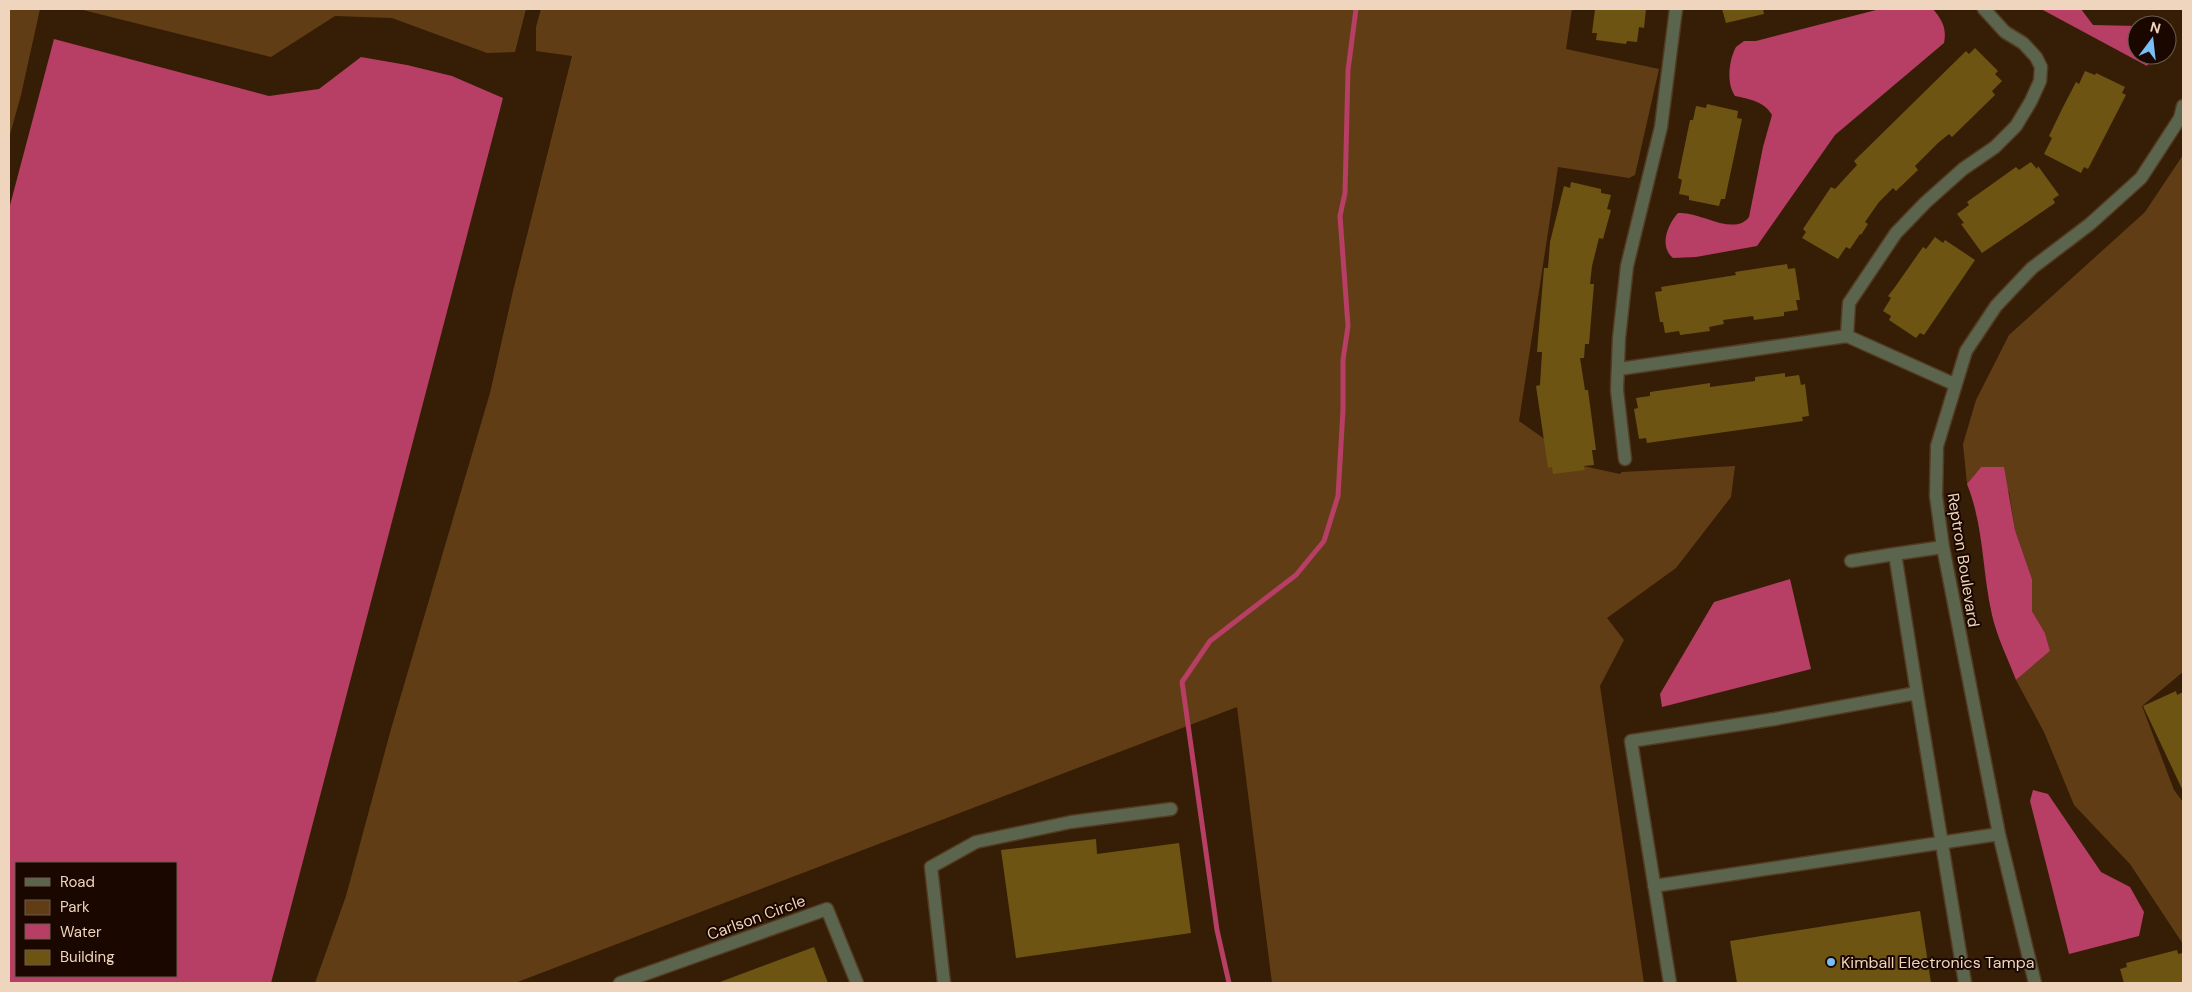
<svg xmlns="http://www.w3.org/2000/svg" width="2192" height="992" viewBox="0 0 2192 992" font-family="'DM Sans',sans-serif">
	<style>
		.green { fill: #613d16 }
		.water { fill: #b73e64; fill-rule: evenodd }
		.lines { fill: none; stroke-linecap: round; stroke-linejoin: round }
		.stream { stroke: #b73e64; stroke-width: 5 }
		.building { fill: #6e5413 }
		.minor-casing { stroke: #533b22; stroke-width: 15 }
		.minor { stroke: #5b644c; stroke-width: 12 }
		.poi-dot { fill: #79bff8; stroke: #1a0800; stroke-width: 2 }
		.labels { text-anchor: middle; stroke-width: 4; stroke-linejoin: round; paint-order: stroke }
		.street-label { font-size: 16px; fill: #efd5bd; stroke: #1a0800 }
		.poi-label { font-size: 16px; fill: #efd5bd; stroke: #1a0800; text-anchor: start }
	</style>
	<rect width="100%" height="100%" fill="#351e05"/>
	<!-- green -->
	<path class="green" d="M 9,9 L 40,9 L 21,95 L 9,138 Z
		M 79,9 L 526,9 L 515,52 L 487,53 L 392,18 L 335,16 L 271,57 Z
		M 541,9 L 1572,9 L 1566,49 L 1659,69 L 1635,175 L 1629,178 L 1558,167 L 1519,421 L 1583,466 L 1620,474 L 1622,472 L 1735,466 L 1731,497 L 1676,568 L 1607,618 L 1624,640 L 1600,686 L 1644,983 L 1272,983 L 1237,707 L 515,983 L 315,983 L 346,896 L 391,729 L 490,393 L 513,291 L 572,56 L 536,51 L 536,27 Z
		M 2183,155 L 2183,672 L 2142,706 L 2174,790 L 2183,802 L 2183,944 L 2130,864 L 2074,805 L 2044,732 L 2016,680 L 2050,651 L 2045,633 L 2032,611 L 2032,579 L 2015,530 L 2009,492 L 1981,467 L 1967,484 L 1963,444 L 1976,400 L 2009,335 L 2145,212 Z"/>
	<!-- water -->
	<path class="water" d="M 1880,9 L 1933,9 C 1942,20 1947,28 1944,43 L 1835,135 L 1757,246 L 1696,257 L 1673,258 C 1659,247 1667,225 1678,213 C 1700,211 1734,237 1749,217 L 1763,147 L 1772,115 C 1764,101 1749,99 1735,96 C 1726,83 1729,60 1736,47 L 1744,41 L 1756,41 Z
		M 2041,9 L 2081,9 L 2093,25 L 2137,26 L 2137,55 L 2153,55 L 2147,66 Z
		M 54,39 L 269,96 L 319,89 L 361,57 L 407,65 L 452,76 L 503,98 L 271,983 L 9,983 L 9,209 ZM 176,863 L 176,976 L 16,976 L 16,863 Z
		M 1981,467 L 2004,467 L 2015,530 L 2032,579 L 2032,611 L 2045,633 L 2050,651 L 2016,680 C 2008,659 1997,637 1992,615 C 1982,571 1984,526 1967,484 Z
		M 1790,579 L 1811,669 L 1662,707 L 1660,694 L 1714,602 Z
		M 2033,790 L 2048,794 L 2101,872 L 2130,887 L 2144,912 L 2139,936 L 2069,954 L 2030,801 Z"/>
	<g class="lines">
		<!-- stream -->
		<path class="stream" d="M 1229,983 L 1217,930 L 1182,682 L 1210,641 L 1296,575 L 1324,541 L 1338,496 L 1343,410 L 1343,360 L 1348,326 L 1340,216 L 1345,193 L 1348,70 L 1356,9"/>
	</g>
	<!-- building -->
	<path class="building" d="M 1595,9 L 1646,9 L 1644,28 L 1639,27 L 1637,42 L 1627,41 L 1626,44 L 1596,40 L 1597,33 L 1592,33 Z
		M 1722,9 L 1763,9 L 1764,14 L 1726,23 Z
		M 1975,48 L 1998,71 L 1995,74 L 2002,81 L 1992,91 L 1995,95 L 1952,137 L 1949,134 L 1938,143 L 1915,166 L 1918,170 L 1896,191 L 1893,188 L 1879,202 L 1865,222 L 1868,224 L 1861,235 L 1860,234 L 1850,249 L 1846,247 L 1838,259 L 1802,238 L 1806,232 L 1803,229 L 1831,187 L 1835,189 L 1857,165 L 1854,161 L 1966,51 L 1969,54 Z
		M 2085,71 L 2095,75 L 2096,73 L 2125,87 L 2122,93 L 2126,95 L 2088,169 L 2084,167 L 2081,173 L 2044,154 L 2052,138 L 2049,136 L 2062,109 L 2076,82 L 2079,84 Z
		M 1707,104 L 1738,111 L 1737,118 L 1742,119 L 1725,199 L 1721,199 L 1719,206 L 1689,200 L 1689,196 L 1679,194 L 1682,180 L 1678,178 L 1690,120 L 1693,120 L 1696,106 L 1706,108 Z
		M 2031,162 L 2037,169 L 2038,166 L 2059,195 L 2053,199 L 2055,203 L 1982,253 L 1961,224 L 1964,223 L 1957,214 L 1969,205 L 1967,202 L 2016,167 L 2019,170 Z
		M 1571,182 L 1601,189 L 1601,193 L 1611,195 L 1607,209 L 1611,210 L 1603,239 L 1599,238 L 1592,266 L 1590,284 L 1594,284 L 1589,344 L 1585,344 L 1584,358 L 1580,358 L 1585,390 L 1588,390 L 1596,450 L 1592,450 L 1594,465 L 1584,466 L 1585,470 L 1553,474 L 1552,467 L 1548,468 L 1536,386 L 1540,385 L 1542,352 L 1537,352 L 1544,268 L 1548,268 L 1550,242 L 1564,186 L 1570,188 Z
		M 1935,237 L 1943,243 L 1945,240 L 1975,260 L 1924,335 L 1920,333 L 1916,338 L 1889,320 L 1891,316 L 1883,311 L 1891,298 L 1888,296 L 1895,287 L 1923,247 L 1926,249 Z
		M 1787,264 L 1788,269 L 1795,268 L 1800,300 L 1796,300 L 1798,310 L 1784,312 L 1784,316 L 1754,320 L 1753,316 L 1723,320 L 1724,324 L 1709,327 L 1710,331 L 1680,335 L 1679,331 L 1665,333 L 1663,322 L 1660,322 L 1655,292 L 1662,291 L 1661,287 L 1736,275 L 1735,272 Z
		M 1785,373 L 1785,377 L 1799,375 L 1801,385 L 1805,384 L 1809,416 L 1802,417 L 1803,421 L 1647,443 L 1646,438 L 1639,439 L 1634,409 L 1638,408 L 1636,398 L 1650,396 L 1650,392 L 1710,383 L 1710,387 L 1755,381 L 1755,377 Z
		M 2176,691 L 2177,695 L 2183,692 L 2183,791 L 2143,706 Z
		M 1096,839 L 1097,854 L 1179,843 L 1191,933 L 1016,958 L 1001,850 Z
		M 1920,911 L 1931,983 L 1737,983 L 1730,941 Z
		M 814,947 L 828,983 L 721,983 L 720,982 Z
		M 2177,950 L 2178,954 L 2183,953 L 2183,983 L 2124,983 L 2120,969 L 2127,967 L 2126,963 Z"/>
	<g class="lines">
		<defs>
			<path id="minor" d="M 1619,369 L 1847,336
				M 1954,384 L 1847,336 L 1849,303 L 1896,233 L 1926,202 L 1963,169 L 1995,147 L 2016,126 L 2031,101 L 2040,81 L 2041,67 L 2036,57 L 2023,43 L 2005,32 L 1984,9
				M 1625,459 L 1617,390 L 1619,338 L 1627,266 L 1661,127 L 1676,9
				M 1851,561 L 1895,554
				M 1917,693 L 1895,554 L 1943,547
				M 1654,886 L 1999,834
				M 620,983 L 827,909 L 857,983
				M 944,983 L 931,867 L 976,842 L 1071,822 L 1171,809
				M 1670,983 L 1631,741 L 1775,719 L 1917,693 L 1965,983
				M 2035,983 L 1999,834 L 1943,547 L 1936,496 L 1937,446 L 1966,351 L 1996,306 L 2032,268 L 2090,224 L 2141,178 L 2180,118 L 2183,106"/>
		</defs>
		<!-- minor casing -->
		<use href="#minor" class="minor-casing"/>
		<!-- minor -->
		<use href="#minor" class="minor"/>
	</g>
	<!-- markers -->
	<circle class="poi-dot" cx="1831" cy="962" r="5"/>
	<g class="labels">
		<!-- street labels -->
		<g class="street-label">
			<text transform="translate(1964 560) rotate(81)" y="6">Reptron Boulevard</text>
			<text transform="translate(756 917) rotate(-20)" y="6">Carlson Circle</text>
		</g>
		<!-- poi labels -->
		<g class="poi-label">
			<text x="1841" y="968">Kimball Electronics Tampa</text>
		</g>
	</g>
	<!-- border -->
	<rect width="2192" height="992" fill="none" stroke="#efd5bd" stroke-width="20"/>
	<!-- legend -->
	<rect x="15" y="862" width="162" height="115" fill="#1a0800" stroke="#6f5a4c"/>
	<rect x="25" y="878" width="25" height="8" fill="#5b644c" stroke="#6f5a4c"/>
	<text x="60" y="887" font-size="15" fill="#efd5bd">Road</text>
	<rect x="25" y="900" width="25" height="15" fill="#613d16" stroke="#6f5a4c"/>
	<text x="60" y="912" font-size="15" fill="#efd5bd">Park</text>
	<rect x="25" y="924" width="25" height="15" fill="#b73e64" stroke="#6f5a4c"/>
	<text x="60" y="937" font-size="15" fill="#efd5bd">Water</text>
	<rect x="25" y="950" width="25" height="15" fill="#6e5413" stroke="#6f5a4c"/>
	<text x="60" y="962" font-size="15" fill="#efd5bd">Building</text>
	<!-- north arrow -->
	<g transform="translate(2152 40) rotate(15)"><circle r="24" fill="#1a0800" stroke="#6f5a4c"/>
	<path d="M0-4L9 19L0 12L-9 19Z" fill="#79bff8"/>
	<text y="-8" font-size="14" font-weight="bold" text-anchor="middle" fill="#efd5bd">N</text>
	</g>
</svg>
